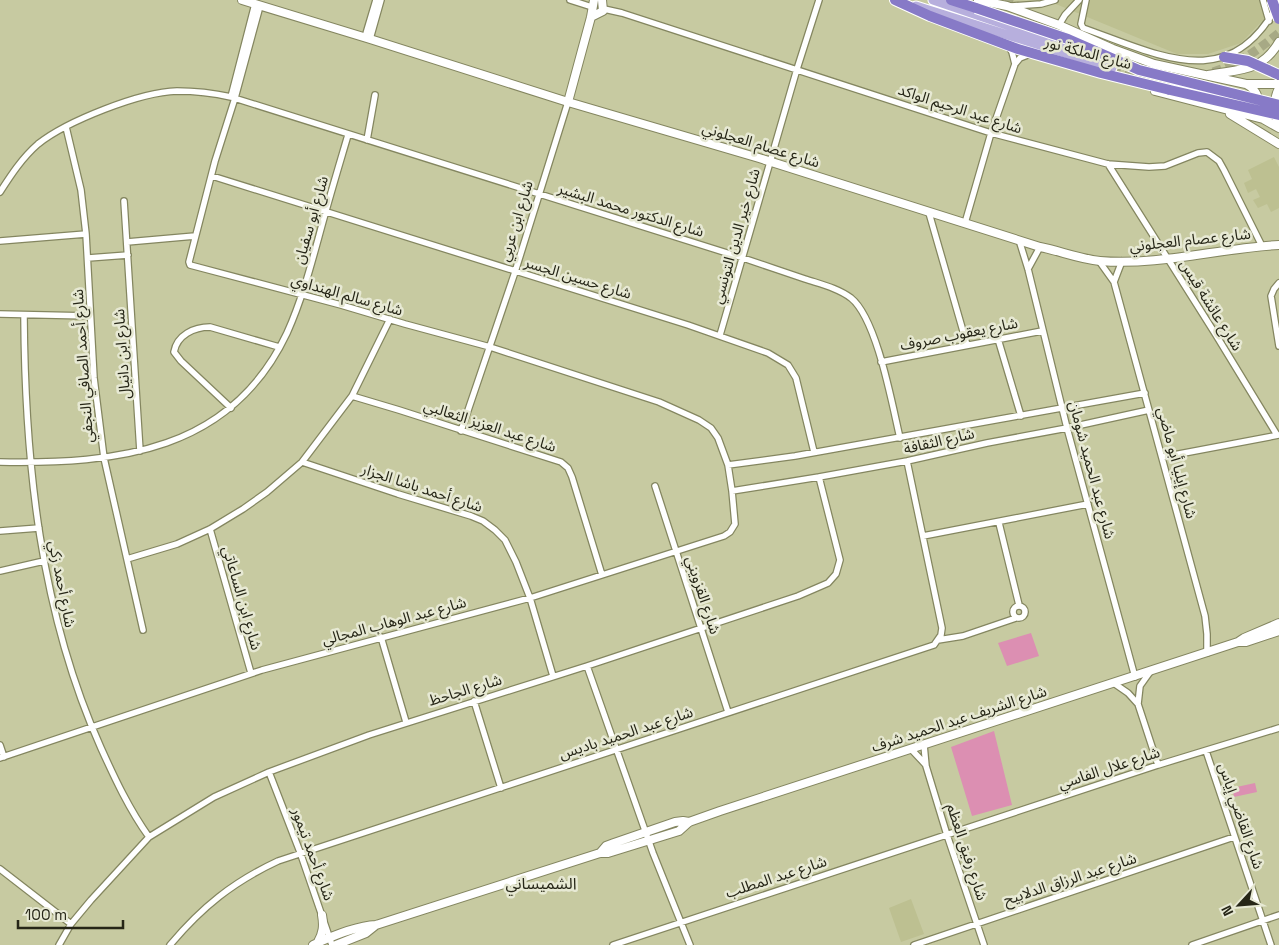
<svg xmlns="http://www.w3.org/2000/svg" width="1279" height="945" viewBox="0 0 1279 945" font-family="'Space Grotesk','Noto Sans Arabic',sans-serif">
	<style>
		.built { fill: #bdc091 }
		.green { fill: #dc8fb2 }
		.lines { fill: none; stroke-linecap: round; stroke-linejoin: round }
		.secondary-tunnel { stroke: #a7a985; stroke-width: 8; stroke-dasharray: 8 4; stroke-linecap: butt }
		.primary-tunnel { stroke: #a7a985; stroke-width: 9; stroke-dasharray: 9 4.5; stroke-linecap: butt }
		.street-casing { stroke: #848660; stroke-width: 8 }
		.secondary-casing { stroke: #848660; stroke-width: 10 }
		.primary-casing { stroke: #fff; stroke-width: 11 }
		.highway-casing { stroke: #fff; stroke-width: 12 }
		.street { stroke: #fff; stroke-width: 5.5 }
		.secondary { stroke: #fff; stroke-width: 8 }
		.primary { stroke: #b7afdd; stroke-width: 9 }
		.highway { stroke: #877ac7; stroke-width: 10 }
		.highway-bridge-casing { stroke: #fff; stroke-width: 12; stroke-linecap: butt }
		.highway-bridge { stroke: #877ac7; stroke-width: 10 }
		.labels { text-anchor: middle; stroke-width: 5; stroke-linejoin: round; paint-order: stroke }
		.street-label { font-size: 15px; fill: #262617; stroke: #e7e9d4 }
		.neighbourhood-label { font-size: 16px; fill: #262617; stroke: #e7e9d4 }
	</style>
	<rect width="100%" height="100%" fill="#c7caa1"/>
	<!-- built -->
	<path class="built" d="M 1046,0 L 1273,0 L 1264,19 L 1241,43 L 1208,54 L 1177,54 Z
		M 1274,157 L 1279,167 L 1279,208 L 1271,212 L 1267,204 L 1258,208 L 1253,200 L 1260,197 L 1256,189 L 1248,193 L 1244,183 L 1252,179 L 1248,170 Z
		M 911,899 L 924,934 L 901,942 L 889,908 Z"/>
	<!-- green -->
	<path class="green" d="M 1031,633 L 1039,656 L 1007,666 L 998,643 Z
		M 994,731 L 1012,805 L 972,816 L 951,747 Z
		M 1255,783 L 1257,792 L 1234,797 L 1232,788 Z"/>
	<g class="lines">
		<!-- secondary-tunnel -->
		<path class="secondary-tunnel" d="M 1005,0 L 1021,7"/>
		<!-- primary-tunnel -->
		<path class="primary-tunnel" d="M 1112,68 L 1148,77
			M 1213,72 C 1239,64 1259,49 1279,33"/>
		<defs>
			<path id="street" d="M 570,0 L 592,7
				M 1086,0 L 1081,24 L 1083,28 C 1160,55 1231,96 1279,2
				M 1263,0 L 1269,21
				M 1011,6 L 1041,4 L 1055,0
				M 604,9 L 622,13 L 991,133 L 1108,164 L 1149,167 L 1165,166 L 1198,153 L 1207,152 L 1219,161 L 1224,170 L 1262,246
				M 1059,25 L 1065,15 L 1079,0
				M 365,37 L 376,0
				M 370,39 L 381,0
				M 1009,47 L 1012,52 L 1015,64
				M 231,97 L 255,4
				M 66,127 L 81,190 L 86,234 L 94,378 L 104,458 L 143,630
				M 367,140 L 375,95
				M 1108,164 L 1216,335 L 1277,435
				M 212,176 L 688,325 L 768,353 L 788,365 L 796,378 L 814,452
				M 0,192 C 11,175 22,158 38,144 C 67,121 140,92 177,91 C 195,91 213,93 231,97 L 743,258 C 764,265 784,272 805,279 C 820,284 838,288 851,298 C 877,319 892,404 900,438
				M 124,201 L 140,451
				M 929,213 L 967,345
				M 965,223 L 991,133 L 1015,64 L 1020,58 L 1030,54
				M 1019,240 L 1028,269 L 1067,428 L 1135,677
				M 0,241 L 86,234
				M 127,242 L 195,236
				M 88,258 L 128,255
				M 1099,261 L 1114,282 L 1205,616 L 1207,634 L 1207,653
				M 1028,269 L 1040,247
				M 1114,282 L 1122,261
				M 1279,283 L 1274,289 L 1271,296 L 1279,346
				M 0,314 L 90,316
				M 24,316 C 25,463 40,612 101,748 C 115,779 129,809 149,837
				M 720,335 L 797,69 L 819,0
				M 998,339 L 1021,416
				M 881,362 L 1042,331
				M 352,396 L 399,410 L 561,462 L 568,468 L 572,477 L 602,575
				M 231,408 L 181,361 L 174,352 C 177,335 194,327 210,327 L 279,347
				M 461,431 L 515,272 L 568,102
				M 1163,457 L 1279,435
				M 0,462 C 117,464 231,452 287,333 C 301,302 310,269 319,236 C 328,202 338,169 348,135
				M 302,462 L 398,494 L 471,516 L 483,521 L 495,530 L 505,540 L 516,562 L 530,598 L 553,676
				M 728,465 L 795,456 L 1145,393
				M 655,486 L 728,712
				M 732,491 L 819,477 L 907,461 L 987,443 L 1067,428 L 1149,410
				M 999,523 L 1019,605
				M 210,529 L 251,673
				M 0,531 L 39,528
				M 923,536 L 1088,504
				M 127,559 L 177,544 L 210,529 L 243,509 L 267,492 L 302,462 L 352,396 L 390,319
				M 0,571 L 44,561
				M1013 612a6 6 0 1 1 12 0a6 6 0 1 1-12 0Z
				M 381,637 L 406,722
				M 938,640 L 963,636 L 1016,618
				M 587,666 L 653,853 L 690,945
				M 1115,684 L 1128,693 L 1138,704 L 1158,765
				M 474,701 L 501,788
				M 1138,704 L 1140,686 L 1150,672
				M 0,745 L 4,757
				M 924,745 L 926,766 L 947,835 L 984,945
				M 911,749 L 925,764
				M 1206,751 L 1271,945
				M 0,758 L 262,670 L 530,598 L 724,536 L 730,532 L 735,524 L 732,491 L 728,465 L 718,438 L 711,428 L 699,420 L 659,402 L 490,347 L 405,324 L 341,305 L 190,265 L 189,262 L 215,161 L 235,98 L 260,6
				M 269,772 L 300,852 L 332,945
				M 0,869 L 71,924
				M 59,945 L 71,924 L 91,900 L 149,837 L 214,797 L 269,772 L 369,735 L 587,666 L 798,596 L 828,583 L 836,574 L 840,560 L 819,477
				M 170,945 C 202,907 233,882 278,861 L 934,645 L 941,635 L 942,628 L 907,461
				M 613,945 L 1158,765 L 1279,728
				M 914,945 L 1234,837
				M 1192,945 L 1279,915"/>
			<path id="secondary" d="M 242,0 L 370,39 L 568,102 L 759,158 L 1040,247 C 1060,251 1080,259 1100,261 C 1160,266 1219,248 1279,245
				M 978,0 L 1007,6 L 1059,25 L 1113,49 L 1154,64 L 1246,84 L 1279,84
				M 591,17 L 603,11 L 602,0
				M 1208,75 C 1238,69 1261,73 1279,42
				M 1246,84 C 1254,88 1259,95 1258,104
				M 1279,88 C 1273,100 1274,113 1279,125
				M 1155,91 L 1263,119 L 1279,128
				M 568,102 L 591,17 L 594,0
				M 1230,114 L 1279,144
				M 1238,642 L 1244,638 L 1279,623
				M 600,853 L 606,846 L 614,843 L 675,822 L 683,821 L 689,822
				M 318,942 C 323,933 324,926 322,915
				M 313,945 C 332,936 355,926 376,925 L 600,853 L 608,853 L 679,831 L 689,822 L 720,811 L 1238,642 L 1246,642 L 1279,631
				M 336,945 L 366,933 L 376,925"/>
			<path id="primary" d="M 933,0 L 1071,47
				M 916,6 L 1112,68"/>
			<path id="highway" d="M 895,0 L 930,16 L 1018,49 L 1101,73 L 1170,90
				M 951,0 L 976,8"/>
		</defs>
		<!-- street casing -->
		<use href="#street" class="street-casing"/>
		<!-- secondary casing -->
		<use href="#secondary" class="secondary-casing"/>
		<!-- primary casing -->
		<use href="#primary" class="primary-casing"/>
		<!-- highway casing -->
		<use href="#highway" class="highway-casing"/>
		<!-- street -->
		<use href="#street" class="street"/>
		<!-- secondary -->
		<use href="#secondary" class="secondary"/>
		<!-- primary -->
		<use href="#primary" class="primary"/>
		<!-- highway -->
		<use href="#highway" class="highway"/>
		<defs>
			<path id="highway-bridge" d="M 1272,0 L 1279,19
				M 976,8 L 1068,39 L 1139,70 L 1279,105
				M 1224,57 L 1248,61 L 1279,75
				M 1170,90 L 1279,115"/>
		</defs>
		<!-- highway-bridge casing -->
		<use href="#highway-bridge" class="highway-bridge-casing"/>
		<!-- highway-bridge -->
		<use href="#highway-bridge" class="highway-bridge"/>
	</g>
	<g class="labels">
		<!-- street labels -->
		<g class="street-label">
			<text transform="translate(1088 53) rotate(15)" y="5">شارع الملكة نور</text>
			<text transform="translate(960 109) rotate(18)" y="5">شارع عبد الرحيم الواكد</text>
			<text transform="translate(761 145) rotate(17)" y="5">شارع عصام العجلوني</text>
			<text transform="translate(631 210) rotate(17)" y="5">شارع الدكتور محمد البشير</text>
			<text transform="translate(311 220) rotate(-74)" y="5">شارع أبو سفيان</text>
			<text transform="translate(516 221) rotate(-73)" y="5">شارع ابن عربي</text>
			<text transform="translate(736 236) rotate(-74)" y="5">شارع خير الدين التونسي</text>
			<text transform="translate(1190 240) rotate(-6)" y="5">شارع عصام العجلوني</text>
			<text transform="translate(578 278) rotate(17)" y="5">شارع حسين الجسر</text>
			<text transform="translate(347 295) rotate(16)" y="5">شارع سالم الهنداوي</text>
			<text transform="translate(1211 305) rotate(58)" y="5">شارع عائشة قيس</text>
			<text transform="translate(959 334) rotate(-11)" y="5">شارع يعقوب صروف</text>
			<text transform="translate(122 354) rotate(-94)" y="5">شارع ابن دانيال</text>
			<text transform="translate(83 366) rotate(-94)" y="5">شارع أحمد الصافي النجفي</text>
			<text transform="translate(490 426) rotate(18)" y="5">شارع عبد العزيز الثعالبي</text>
			<text transform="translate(939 441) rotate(-13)" y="5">شارع الثقافة</text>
			<text transform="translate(1177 463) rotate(75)" y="5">شارع إيليا أبو ماضي</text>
			<text transform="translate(1092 470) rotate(75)" y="5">شارع عبد الحميد شومان</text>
			<text transform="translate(422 488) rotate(18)" y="5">شارع أحمد باشا الجزار</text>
			<text transform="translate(62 584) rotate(79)" y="5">شارع أحمد زكي</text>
			<text transform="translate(703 595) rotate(72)" y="5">شارع القزويني</text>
			<text transform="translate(242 598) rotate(74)" y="5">شارع ابن الساعاتي</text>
			<text transform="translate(394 621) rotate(-15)" y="5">شارع عبد الوهاب المجالي</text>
			<text transform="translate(465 690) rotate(-17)" y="5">شارع الجاحظ</text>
			<text transform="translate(959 719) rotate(-18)" y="5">شارع الشريف عبد الحميد شرف</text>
			<text transform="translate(626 733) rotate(-18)" y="5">شارع عبد الحميد باديس</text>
			<text transform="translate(1109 768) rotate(-18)" y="5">شارع علال الفاسي</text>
			<text transform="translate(1241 816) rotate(71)" y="5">شارع القاضي إياس</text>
			<text transform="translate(967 852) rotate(72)" y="5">شارع رفيق العظم</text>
			<text transform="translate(313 854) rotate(70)" y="5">شارع أحمد تيمور</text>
			<text transform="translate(776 877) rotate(-18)" y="5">شارع عبد المطلب</text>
			<text transform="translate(1070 879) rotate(-18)" y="5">شارع عبد الرزاق الدلابيح</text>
		</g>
		<!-- neighbourhood labels -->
		<g class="neighbourhood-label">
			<text x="541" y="889">الشميساني</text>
		</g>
	</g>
	<!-- north arrow -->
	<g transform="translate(1239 905) rotate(244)" stroke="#e7e9d4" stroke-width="4" paint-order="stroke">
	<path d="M0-4L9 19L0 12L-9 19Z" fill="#262617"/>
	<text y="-8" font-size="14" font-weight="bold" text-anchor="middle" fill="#262617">N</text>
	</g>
	<!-- scale -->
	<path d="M18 920v8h105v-8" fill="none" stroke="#262617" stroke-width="2.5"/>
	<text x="25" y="920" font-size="15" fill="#262617" stroke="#e7e9d4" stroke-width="4" paint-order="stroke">100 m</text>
</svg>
